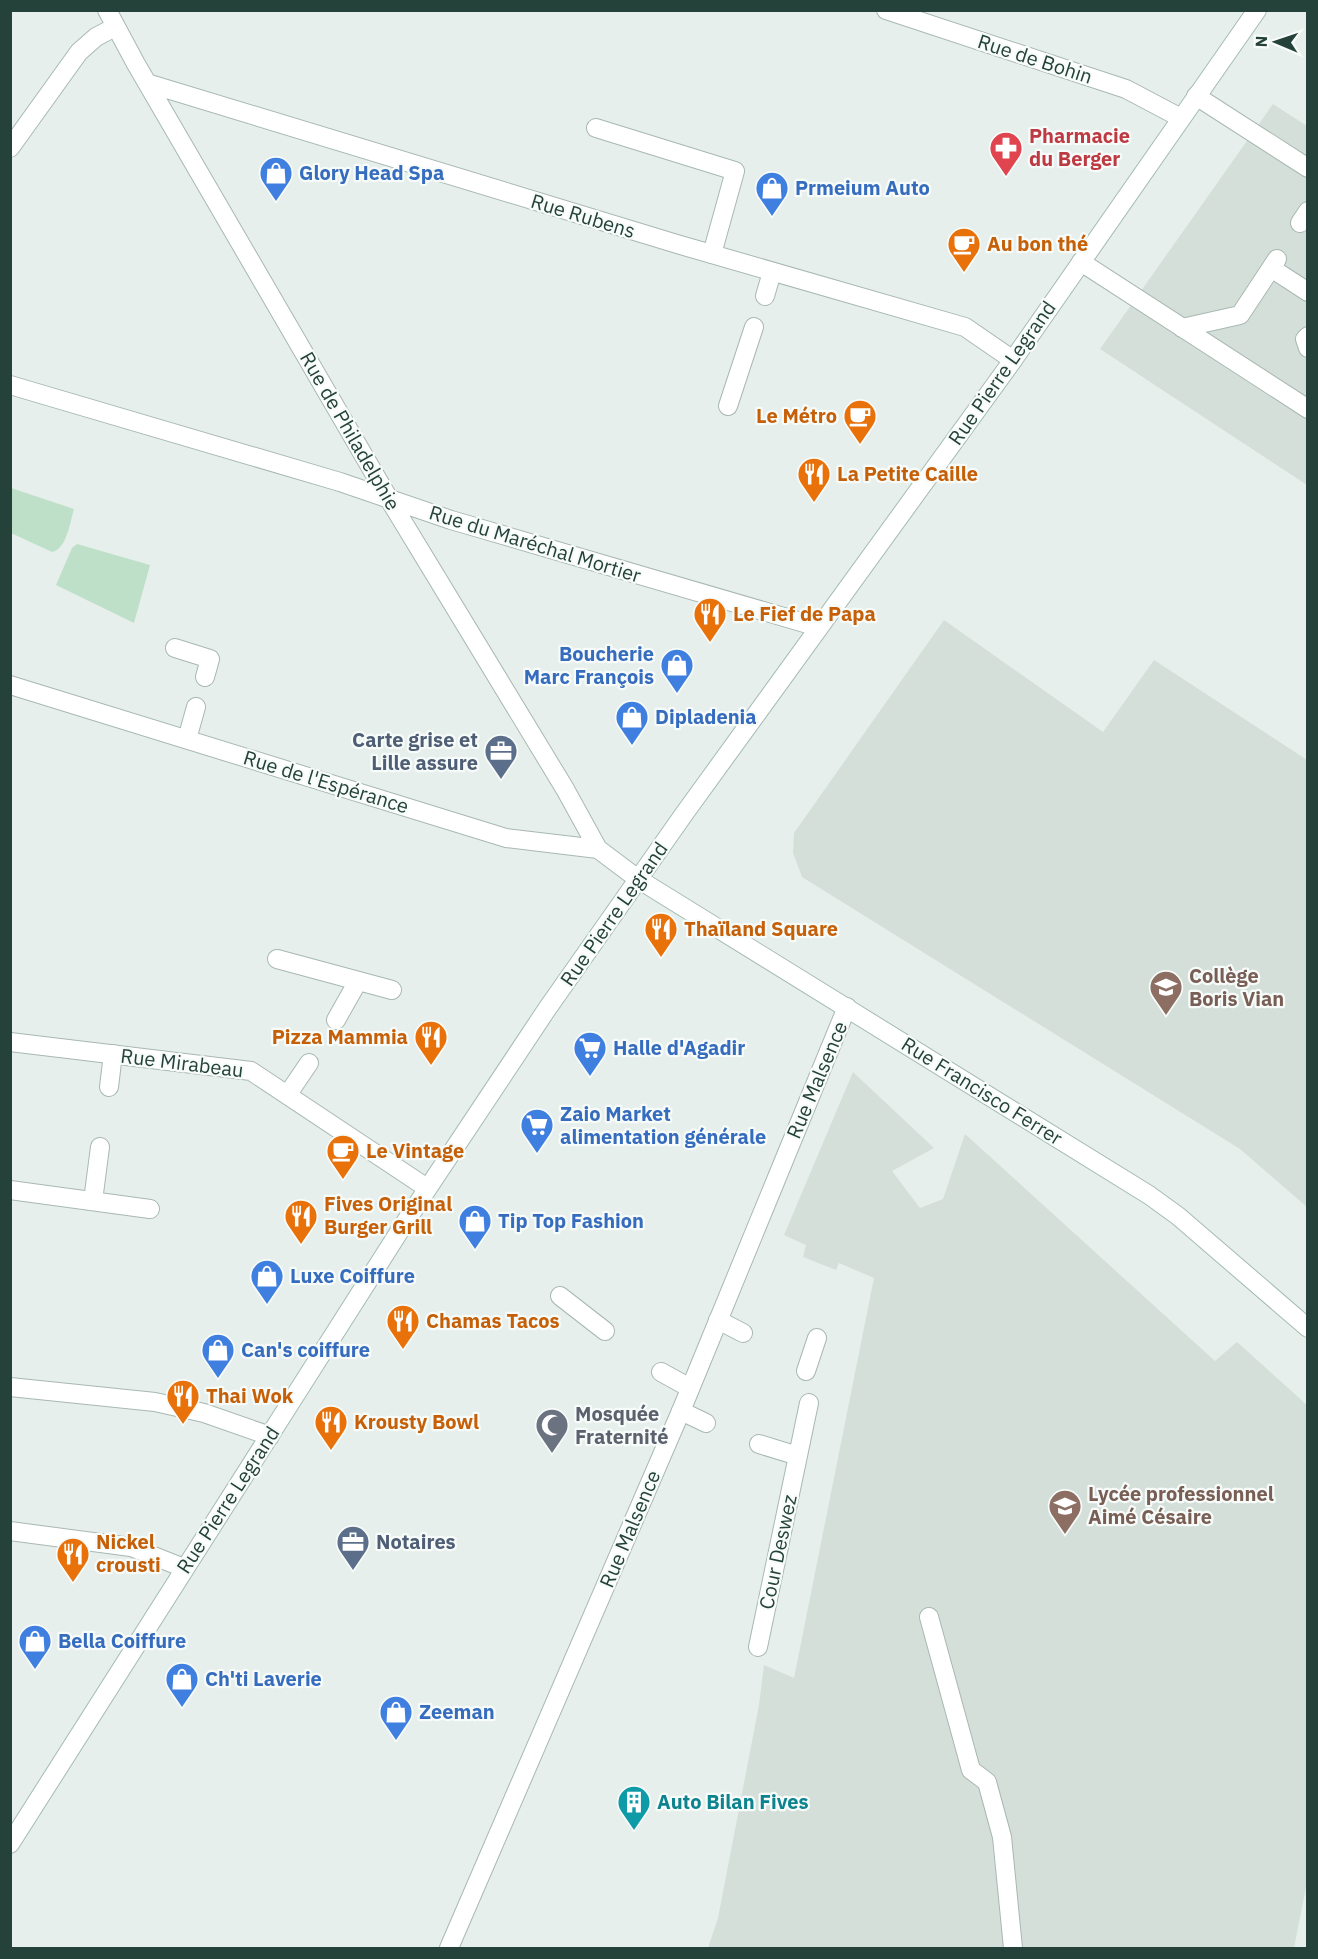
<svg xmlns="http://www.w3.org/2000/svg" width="1318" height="1959" viewBox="0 0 1318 1959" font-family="'IBM Plex Sans',sans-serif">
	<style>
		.built { fill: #d4dfda }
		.green { fill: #bfe0c8 }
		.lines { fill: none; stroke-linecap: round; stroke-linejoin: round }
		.lane-casing { stroke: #a8b8b2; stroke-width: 20 }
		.street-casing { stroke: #a8b8b2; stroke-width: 20 }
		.secondary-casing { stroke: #a4bbb3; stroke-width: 20 }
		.lane { stroke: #fff; stroke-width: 18 }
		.street { stroke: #fff; stroke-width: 18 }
		.secondary { stroke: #fff; stroke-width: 18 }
		.labels { text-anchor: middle; stroke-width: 4.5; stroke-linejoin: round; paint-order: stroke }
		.street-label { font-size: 20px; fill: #24423a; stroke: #f7fbf9 }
		.health-label { font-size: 20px; font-weight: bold; fill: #be3a42; stroke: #f7fbf9; text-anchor: start }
		.shop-label { font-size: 20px; font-weight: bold; fill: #366cbe; stroke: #f7fbf9; text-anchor: start }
		.food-label { font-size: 20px; font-weight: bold; fill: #c56008; stroke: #f7fbf9; text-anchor: start }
		.service-label { font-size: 20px; font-weight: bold; fill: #4e5e75; stroke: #f7fbf9; text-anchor: end }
		.education-label { font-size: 20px; font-weight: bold; fill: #785e54; stroke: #f7fbf9; text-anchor: start }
		.worship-label { font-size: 20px; font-weight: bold; fill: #5b616d; stroke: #f7fbf9; text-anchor: start }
		.culture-label { font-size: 20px; font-weight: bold; fill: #0d838f; stroke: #f7fbf9; text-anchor: start }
	</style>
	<rect width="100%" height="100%" fill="#e6efeb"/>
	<!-- built -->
	<path class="built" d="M 1273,104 L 1307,126 L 1307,485 L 1100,349 Z
		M 944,620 L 1103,732 L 1154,660 L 1307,760 L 1307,1207 L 1240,1149 L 802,877 L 793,853 L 794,833 Z
		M 853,1072 L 934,1148 L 892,1171 L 920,1208 L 943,1199 L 965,1134 L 1215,1361 L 1237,1342 L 1307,1405 L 1307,1882 L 1294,1948 L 708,1948 L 718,1918 L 759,1705 L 764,1665 L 794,1678 L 874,1278 L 839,1263 L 836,1270 L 803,1257 L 806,1245 L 784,1235 Z"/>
	<!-- green -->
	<path class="green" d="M 11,488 L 74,509 C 70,522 67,549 52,552 L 11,533 Z
		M 77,544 L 150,565 L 134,623 L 56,585 L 72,548 Z"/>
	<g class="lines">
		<defs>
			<path id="lane" d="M 1196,96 L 1308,168
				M 596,128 L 735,171 L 712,254
				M 1300,223 L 1308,211
				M 1081,262 L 1308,409
				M 1271,268 L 1308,292
				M 765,296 L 772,272
				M 1182,328 L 1240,315 L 1277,259
				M 1308,336 L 1305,339 L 1308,348
				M 728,406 L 754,327
				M 175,648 L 210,659 L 205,677
				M 187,739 L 196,707
				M 277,959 L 392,990
				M 336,1020 L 358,981
				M 109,1087 L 113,1054
				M 288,1094 L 309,1063
				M 10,1190 L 150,1209
				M 93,1201 L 100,1147
				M 560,1296 L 605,1331
				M 718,1320 L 743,1333
				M 806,1371 L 817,1338
				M 661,1372 L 690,1388
				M 10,1387 L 155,1402 L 204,1413 L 270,1436
				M 681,1411 L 706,1423
				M 759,1444 L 798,1456
				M 929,1617 L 971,1770 L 987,1782 L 1002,1837 L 1013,1948
				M 758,1647 L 809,1403"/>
			<path id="street" d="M 107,10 L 136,64 L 389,499 L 565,789 L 598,849
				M 886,10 L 1126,89 L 1181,118
				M 147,83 L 677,244 L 965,327 L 1013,360
				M 10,148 L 79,52 L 96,37 L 115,27
				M 10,385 L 340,482 L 451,520 L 818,627
				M 10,685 L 506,838 L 598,849 L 638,879
				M 10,1042 L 251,1071 L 427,1188
				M 10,1531 L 131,1547 L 184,1568
				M 449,1948 L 681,1411 L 847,1007"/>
			<path id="secondary" d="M 638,879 L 1149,1195 L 1178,1216 L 1308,1328
				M 10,1844 L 406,1221 L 547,1009 L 684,814 L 1013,360 L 1257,10"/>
		</defs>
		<!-- lane casing -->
		<use href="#lane" class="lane-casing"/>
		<!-- street casing -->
		<use href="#street" class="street-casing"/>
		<!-- secondary casing -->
		<use href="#secondary" class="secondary-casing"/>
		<!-- lane -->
		<use href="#lane" class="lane"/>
		<!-- street -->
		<use href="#street" class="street"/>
		<!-- secondary -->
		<use href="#secondary" class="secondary"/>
	</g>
	<!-- icons -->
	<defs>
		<symbol id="pharmacy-pin" viewBox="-11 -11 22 30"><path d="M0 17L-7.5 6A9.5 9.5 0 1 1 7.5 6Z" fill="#e0444e" stroke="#f7fbf9"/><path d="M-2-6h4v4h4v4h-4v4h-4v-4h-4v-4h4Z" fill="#fff"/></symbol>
		<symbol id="shop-pin" viewBox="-11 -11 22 30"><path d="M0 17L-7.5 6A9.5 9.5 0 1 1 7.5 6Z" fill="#3f7fe0" stroke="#f7fbf9"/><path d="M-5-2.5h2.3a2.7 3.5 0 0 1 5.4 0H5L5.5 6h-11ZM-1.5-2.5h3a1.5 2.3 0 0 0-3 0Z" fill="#fff"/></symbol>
		<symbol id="cafe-pin" viewBox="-11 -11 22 30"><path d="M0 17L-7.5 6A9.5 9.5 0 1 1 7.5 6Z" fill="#e8710a" stroke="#f7fbf9"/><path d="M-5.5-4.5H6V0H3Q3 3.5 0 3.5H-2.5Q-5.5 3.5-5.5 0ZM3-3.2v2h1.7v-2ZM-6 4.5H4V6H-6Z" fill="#fff"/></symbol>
		<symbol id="restaurant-pin" viewBox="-11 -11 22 30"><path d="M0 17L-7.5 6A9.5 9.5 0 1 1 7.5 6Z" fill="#e8710a" stroke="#f7fbf9"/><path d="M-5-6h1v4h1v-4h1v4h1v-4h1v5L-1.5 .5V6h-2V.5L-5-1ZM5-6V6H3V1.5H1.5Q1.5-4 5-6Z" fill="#fff"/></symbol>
		<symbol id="office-pin" viewBox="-11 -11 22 30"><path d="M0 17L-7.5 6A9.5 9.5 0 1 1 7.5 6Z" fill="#5c6f8a" stroke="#f7fbf9"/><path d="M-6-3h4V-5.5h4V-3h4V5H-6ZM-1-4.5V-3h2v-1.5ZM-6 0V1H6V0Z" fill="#fff"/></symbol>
		<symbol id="school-pin" viewBox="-11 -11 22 30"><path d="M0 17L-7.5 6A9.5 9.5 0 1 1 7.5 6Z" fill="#8d6e63" stroke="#f7fbf9"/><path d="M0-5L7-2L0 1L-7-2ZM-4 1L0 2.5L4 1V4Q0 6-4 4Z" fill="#fff"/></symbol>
		<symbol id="supermarket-pin" viewBox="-11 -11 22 30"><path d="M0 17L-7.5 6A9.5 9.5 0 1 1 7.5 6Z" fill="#3f7fe0" stroke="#f7fbf9"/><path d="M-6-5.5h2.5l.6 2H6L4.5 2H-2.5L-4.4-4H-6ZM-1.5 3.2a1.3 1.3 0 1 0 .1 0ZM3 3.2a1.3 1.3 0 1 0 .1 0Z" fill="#fff"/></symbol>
		<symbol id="mosque-pin" viewBox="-11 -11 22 30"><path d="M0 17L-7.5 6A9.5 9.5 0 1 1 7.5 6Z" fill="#6b7280" stroke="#f7fbf9"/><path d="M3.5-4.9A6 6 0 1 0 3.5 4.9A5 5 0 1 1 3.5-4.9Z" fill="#fff"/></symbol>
		<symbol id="building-pin" viewBox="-11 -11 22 30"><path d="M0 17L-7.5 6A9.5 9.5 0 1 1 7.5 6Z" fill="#0f9aa8" stroke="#f7fbf9"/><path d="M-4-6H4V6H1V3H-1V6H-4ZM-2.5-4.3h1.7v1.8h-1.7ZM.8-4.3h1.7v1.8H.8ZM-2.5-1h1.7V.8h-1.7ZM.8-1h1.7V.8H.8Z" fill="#fff"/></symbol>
	</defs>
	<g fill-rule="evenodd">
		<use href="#pharmacy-pin" x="987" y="129" width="38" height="52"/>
		<use href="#shop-pin" x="257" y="154" width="38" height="52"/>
		<use href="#shop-pin" x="753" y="169" width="38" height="52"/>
		<use href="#cafe-pin" x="945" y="225" width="38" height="52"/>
		<use href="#cafe-pin" x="841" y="397" width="38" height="52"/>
		<use href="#restaurant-pin" x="795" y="455" width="38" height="52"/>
		<use href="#restaurant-pin" x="691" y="595" width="38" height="52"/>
		<use href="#shop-pin" x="658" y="646" width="38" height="52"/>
		<use href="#shop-pin" x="613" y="698" width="38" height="52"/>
		<use href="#office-pin" x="482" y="732" width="38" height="52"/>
		<use href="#restaurant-pin" x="642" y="910" width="38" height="52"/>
		<use href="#school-pin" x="1147" y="968" width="38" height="52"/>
		<use href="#restaurant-pin" x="412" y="1018" width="38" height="52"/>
		<use href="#supermarket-pin" x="571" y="1029" width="38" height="52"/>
		<use href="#supermarket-pin" x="518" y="1106" width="38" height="52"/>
		<use href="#cafe-pin" x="324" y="1132" width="38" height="52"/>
		<use href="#restaurant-pin" x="282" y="1197" width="38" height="52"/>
		<use href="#shop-pin" x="456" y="1202" width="38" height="52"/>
		<use href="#shop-pin" x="248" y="1257" width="38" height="52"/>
		<use href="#restaurant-pin" x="384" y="1302" width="38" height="52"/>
		<use href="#shop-pin" x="199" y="1331" width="38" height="52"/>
		<use href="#restaurant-pin" x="164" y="1377" width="38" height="52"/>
		<use href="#restaurant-pin" x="312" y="1403" width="38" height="52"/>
		<use href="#mosque-pin" x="533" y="1406" width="38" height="52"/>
		<use href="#school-pin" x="1046" y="1487" width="38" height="52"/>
		<use href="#office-pin" x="334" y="1523" width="38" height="52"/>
		<use href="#restaurant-pin" x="54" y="1535" width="38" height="52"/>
		<use href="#shop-pin" x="16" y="1622" width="38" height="52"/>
		<use href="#shop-pin" x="163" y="1660" width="38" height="52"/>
		<use href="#shop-pin" x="377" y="1693" width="38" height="52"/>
		<use href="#building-pin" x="615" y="1783" width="38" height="52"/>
	</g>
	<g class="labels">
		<!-- street labels -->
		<g class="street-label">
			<text transform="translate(1035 59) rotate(18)" y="7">Rue de Bohin</text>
			<text transform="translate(583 216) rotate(17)" y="7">Rue Rubens</text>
			<text transform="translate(1002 373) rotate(-55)" y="7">Rue Pierre Legrand</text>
			<text transform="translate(350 431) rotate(60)" y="7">Rue de Philadelphie</text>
			<text transform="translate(535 544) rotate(17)" y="7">Rue du Maréchal Mortier</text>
			<text transform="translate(326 782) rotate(17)" y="7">Rue de l'Espérance</text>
			<text transform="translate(614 914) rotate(-55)" y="7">Rue Pierre Legrand</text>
			<text transform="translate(182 1063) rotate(7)" y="7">Rue Mirabeau</text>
			<text transform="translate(817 1080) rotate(-67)" y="7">Rue Malsence</text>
			<text transform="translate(982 1091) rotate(32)" y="7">Rue Francisco Ferrer</text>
			<text transform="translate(228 1500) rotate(-57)" y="7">Rue Pierre Legrand</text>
			<text transform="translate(630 1529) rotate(-67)" y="7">Rue Malsence</text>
			<text transform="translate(778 1552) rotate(-78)" y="7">Cour Deswez</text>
		</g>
		<!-- health labels -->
		<g class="health-label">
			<text x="1029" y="143">Pharmacie<tspan x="1029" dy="23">du Berger</tspan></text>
		</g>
		<!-- shop labels -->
		<g class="shop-label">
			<text x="299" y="180">Glory Head Spa</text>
			<text x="795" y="195">Prmeium Auto</text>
			<text x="654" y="661" text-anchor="end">Boucherie<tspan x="654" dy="23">Marc François</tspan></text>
			<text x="655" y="724">Dipladenia</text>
			<text x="613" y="1055">Halle d'Agadir</text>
			<text x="560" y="1121">Zaio Market<tspan x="560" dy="23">alimentation générale</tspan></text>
			<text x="498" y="1228">Tip Top Fashion</text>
			<text x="290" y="1283">Luxe Coiffure</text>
			<text x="241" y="1357">Can's coiffure</text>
			<text x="58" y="1648">Bella Coiffure</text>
			<text x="205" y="1686">Ch'ti Laverie</text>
			<text x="419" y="1719">Zeeman</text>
		</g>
		<!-- food labels -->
		<g class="food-label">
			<text x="987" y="251">Au bon thé</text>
			<text x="837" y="423" text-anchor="end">Le Métro</text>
			<text x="837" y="481">La Petite Caille</text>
			<text x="733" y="621">Le Fief de Papa</text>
			<text x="684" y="936">Thaïland Square</text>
			<text x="408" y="1044" text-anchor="end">Pizza Mammia</text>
			<text x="366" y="1158">Le Vintage</text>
			<text x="324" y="1211">Fives Original<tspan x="324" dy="23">Burger Grill</tspan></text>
			<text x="426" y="1328">Chamas Tacos</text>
			<text x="206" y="1403">Thai Wok</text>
			<text x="354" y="1429">Krousty Bowl</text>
			<text x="96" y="1549">Nickel<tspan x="96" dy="23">crousti</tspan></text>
		</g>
		<!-- service labels -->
		<g class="service-label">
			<text x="478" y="747">Carte grise et<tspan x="478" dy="23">Lille assure</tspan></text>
			<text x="376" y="1549" text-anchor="start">Notaires</text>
		</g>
		<!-- education labels -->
		<g class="education-label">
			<text x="1189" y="983">Collège<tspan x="1189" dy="23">Boris Vian</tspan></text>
			<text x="1088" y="1501">Lycée professionnel<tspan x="1088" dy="23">Aimé Césaire</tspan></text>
		</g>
		<!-- worship labels -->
		<g class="worship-label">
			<text x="575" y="1421">Mosquée<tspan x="575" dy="23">Fraternité</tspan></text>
		</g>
		<!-- culture labels -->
		<g class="culture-label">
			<text x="657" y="1809">Auto Bilan Fives</text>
		</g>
	</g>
	<!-- border -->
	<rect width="1318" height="1959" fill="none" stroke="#24423a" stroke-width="24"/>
	<!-- north arrow -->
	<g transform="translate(1276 42) rotate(272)" stroke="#f7fbf9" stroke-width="4.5" paint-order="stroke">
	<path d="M0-4.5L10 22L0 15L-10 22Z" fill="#24423a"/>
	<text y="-9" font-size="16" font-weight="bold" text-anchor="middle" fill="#24423a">N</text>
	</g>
</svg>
